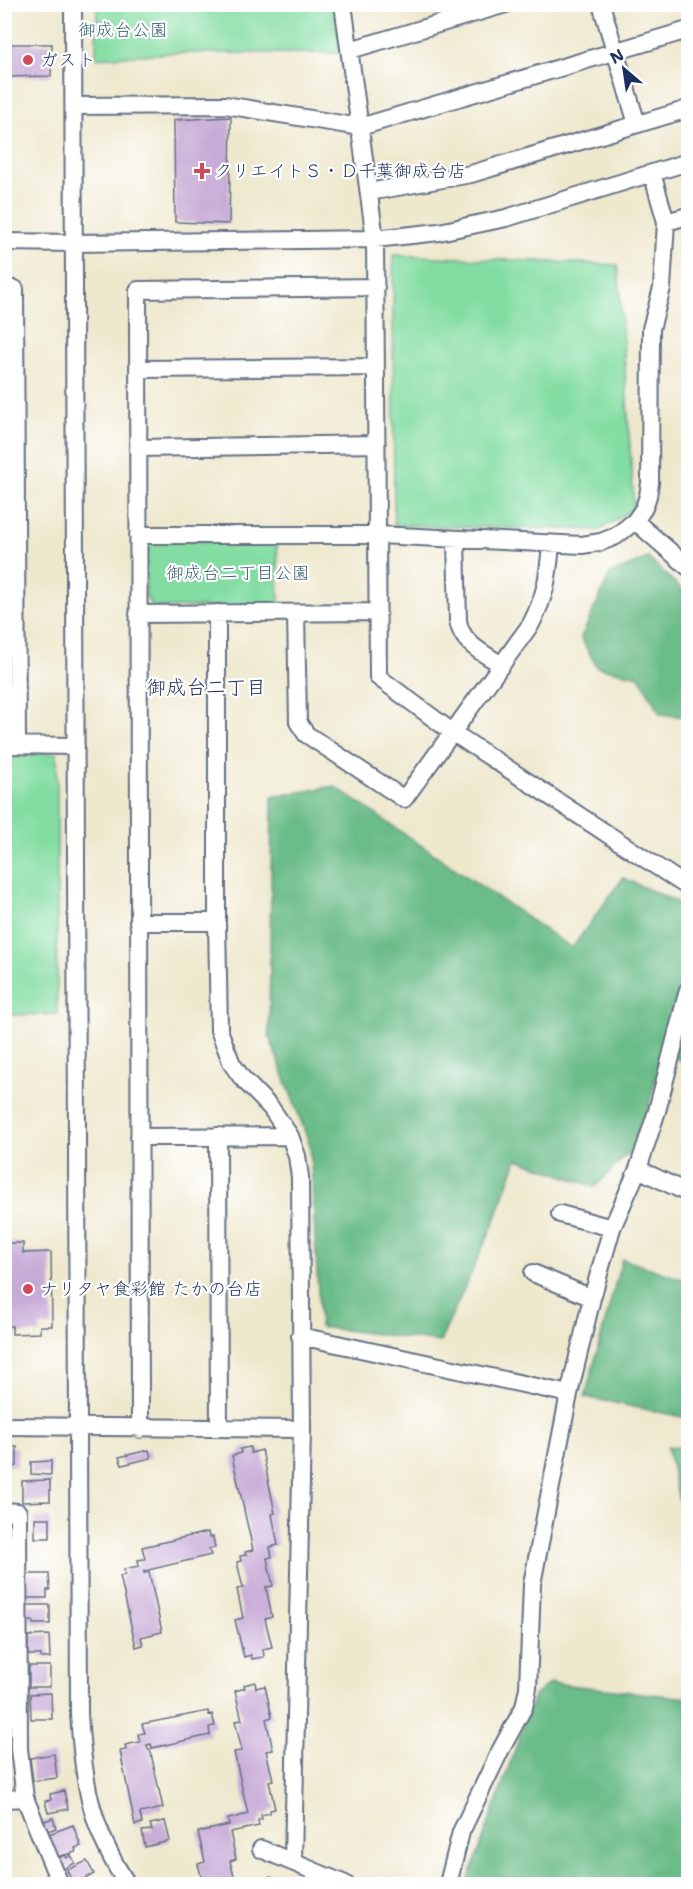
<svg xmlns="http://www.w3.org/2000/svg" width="693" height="1889" viewBox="0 0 693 1889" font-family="'Shantell Sans','Klee One',sans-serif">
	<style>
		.green { fill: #83dda2; stroke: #4f8680; stroke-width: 1.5 }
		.forest { fill: #6abc88; stroke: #427673; stroke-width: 1.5 }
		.building { fill: #c7abd7 }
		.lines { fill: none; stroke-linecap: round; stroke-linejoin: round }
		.minor-casing { stroke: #657085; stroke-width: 20 }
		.minor { stroke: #fff; stroke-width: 16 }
		.poi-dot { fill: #d1495b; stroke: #fff; stroke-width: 2 }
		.labels { text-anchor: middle; stroke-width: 4.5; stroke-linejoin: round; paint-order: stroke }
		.park-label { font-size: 18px; fill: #3a6372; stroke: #fff }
		.poi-label { font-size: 18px; fill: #1b2f5e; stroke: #fff; text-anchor: start }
		.neighbourhood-label { font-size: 20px; fill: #1b2f5e; stroke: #fff }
	</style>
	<rect width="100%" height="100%" fill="#fff"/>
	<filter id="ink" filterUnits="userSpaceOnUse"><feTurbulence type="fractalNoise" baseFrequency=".0167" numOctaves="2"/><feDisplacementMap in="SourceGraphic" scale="12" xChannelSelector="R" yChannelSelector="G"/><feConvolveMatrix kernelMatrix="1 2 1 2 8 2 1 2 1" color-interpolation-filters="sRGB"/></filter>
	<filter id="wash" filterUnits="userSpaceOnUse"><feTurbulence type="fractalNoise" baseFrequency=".008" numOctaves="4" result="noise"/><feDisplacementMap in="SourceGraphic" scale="24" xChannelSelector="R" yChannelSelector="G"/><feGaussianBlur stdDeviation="1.35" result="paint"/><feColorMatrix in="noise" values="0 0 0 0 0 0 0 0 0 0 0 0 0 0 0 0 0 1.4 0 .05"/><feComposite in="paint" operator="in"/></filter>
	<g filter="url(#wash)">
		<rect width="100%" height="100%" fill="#eee8cd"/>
		<!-- green -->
		<path class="green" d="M 97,4 L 334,5 L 341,53 L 174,53 L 96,58 Z
			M 393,255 L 618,265 L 634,508 L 600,530 L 394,525 Z
			M 151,541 L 277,541 L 279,605 L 154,608 L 146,597 L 145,548 Z
			M 4,753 L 57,753 L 57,1014 L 5,1015 Z"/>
		<!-- forest -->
		<path class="forest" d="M 648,558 L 688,595 L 688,713 L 685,717 L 660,714 L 639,676 L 597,667 L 581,638 L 610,574 Z
			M 334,786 L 572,948 L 623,878 L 688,907 L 688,1064 L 662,1051 L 641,1140 L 595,1187 L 517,1159 L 496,1218 L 440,1342 L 320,1327 L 310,1145 L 269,1036 L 272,797 Z
			M 622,1259 L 688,1281 L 688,1418 L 585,1397 Z
			M 667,1446 L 688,1448 L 688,1542 Z
			M 550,1683 L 688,1698 L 688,1884 L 467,1884 L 534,1696 Z"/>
		<g id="blocks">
			<!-- building -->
			<path class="building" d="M 4,44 L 52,44 L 51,76 L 4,77 Z
				M 231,117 L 229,224 L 175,222 L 174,120 Z
				M 5,1243 L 23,1243 L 23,1253 L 51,1252 L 52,1326 L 40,1326 L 40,1333 L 12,1334 L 12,1326 L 5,1326 Z
				M 17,1447 L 17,1466 L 4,1467 L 4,1448 Z
				M 250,1447 L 251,1453 L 262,1450 L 275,1513 L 272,1514 L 278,1545 L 270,1547 L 272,1557 L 267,1558 L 273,1586 L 266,1587 L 272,1617 L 265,1619 L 272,1647 L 263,1649 L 264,1657 L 252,1659 L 251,1655 L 244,1657 L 235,1620 L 243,1618 L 237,1589 L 243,1588 L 237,1562 L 241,1561 L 240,1556 L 246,1555 L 245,1552 L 253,1550 L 232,1456 L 241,1453 L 240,1449 Z
				M 149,1450 L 151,1458 L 122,1465 L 119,1457 Z
				M 51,1461 L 51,1475 L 31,1474 L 31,1462 Z
				M 50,1480 L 50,1501 L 22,1502 L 22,1481 Z
				M 35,1518 L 50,1518 L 50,1538 L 35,1538 Z
				M 208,1532 L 209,1537 L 213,1537 L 215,1548 L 209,1549 L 211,1555 L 144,1571 L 144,1573 L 149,1572 L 162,1632 L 141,1637 L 143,1645 L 136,1647 L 120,1576 L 125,1575 L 124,1569 L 139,1566 L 138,1560 L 145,1559 L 142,1547 Z
				M 26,1574 L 49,1574 L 50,1590 L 47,1590 L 47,1598 L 27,1598 Z
				M 27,1605 L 50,1605 L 50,1624 L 33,1624 L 33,1621 L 27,1621 Z
				M 49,1635 L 50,1658 L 41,1658 L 41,1655 L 28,1655 L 28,1636 Z
				M 29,1666 L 50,1666 L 50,1687 L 29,1687 Z
				M 255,1682 L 256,1688 L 265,1686 L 272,1717 L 266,1719 L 273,1750 L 266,1751 L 273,1780 L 269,1781 L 275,1809 L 270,1810 L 270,1813 L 261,1815 L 262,1819 L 258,1820 L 259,1826 L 230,1832 L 236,1859 L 230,1861 L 236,1884 L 203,1884 L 198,1864 L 205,1862 L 198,1832 L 229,1825 L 228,1819 L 248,1814 L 234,1752 L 242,1751 L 235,1721 L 242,1720 L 235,1691 L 245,1688 L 244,1685 Z
				M 51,1693 L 52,1719 L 31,1719 L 30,1694 Z
				M 208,1711 L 209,1715 L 212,1714 L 215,1726 L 209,1727 L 210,1735 L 152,1748 L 151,1744 L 147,1745 L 148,1750 L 150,1749 L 163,1808 L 140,1813 L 142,1823 L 135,1825 L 120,1751 L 126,1750 L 125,1745 L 140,1742 L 138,1734 L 145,1733 L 142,1724 Z
				M 54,1754 L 57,1778 L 33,1781 L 30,1758 Z
				M 64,1791 L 68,1809 L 48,1813 L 45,1801 L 51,1800 L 50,1794 Z
				M 53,1818 L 56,1828 L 45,1832 L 42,1822 Z
				M 165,1821 L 170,1841 L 145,1847 L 142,1831 L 152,1830 L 150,1824 Z
				M 73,1825 L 81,1846 L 75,1848 L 76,1852 L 57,1857 L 49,1834 Z
				M 65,1855 L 67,1858 L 71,1855 L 75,1863 L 62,1870 L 56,1859 Z
				M 87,1861 L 94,1874 L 77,1883 L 76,1881 L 73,1883 L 67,1870 Z
				M 270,1877 L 290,1884 L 267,1884 Z"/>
		</g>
	</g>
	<g filter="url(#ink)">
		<use href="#blocks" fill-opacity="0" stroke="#657085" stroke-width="1.5"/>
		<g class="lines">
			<defs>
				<path id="minor" d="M 73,4 L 79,1713 C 83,1780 90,1827 127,1884
					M 343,4 L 375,239 L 378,677 L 452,732 L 688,887
					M 601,4 L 637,124
					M 350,50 L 506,4
					M 74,106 L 225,105 L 360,127 L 688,30
					M 369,192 L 471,174 L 688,109
					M 666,222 L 688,216
					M 4,242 L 74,243 L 375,239 L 439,232 L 506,218 L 688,162
					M 4,289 L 15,289 L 17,745
					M 138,369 L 376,367
					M 138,448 L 376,444
					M 635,521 L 688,567
					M 138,535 L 378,535 L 582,545 L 601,542 L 616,536 L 635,521 L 644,508 L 648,496 L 650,483 L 651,329 L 662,288 L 666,222 L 652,173
					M 456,539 L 458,621 C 462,644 482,652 500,664
					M 217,613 L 217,922 L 219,1030 L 232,1064 L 242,1078 L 271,1108 L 290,1136 L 297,1156 L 300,1177 L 302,1429 L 293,1862
					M 296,613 L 298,722 L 306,734 L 404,799 L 531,624 C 546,595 548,577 551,545
					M 138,614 L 377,612
					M 4,745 L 76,746
					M 138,922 L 217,922
					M 218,1136 L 219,1428
					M 139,1137 L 290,1136
					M 638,1169 L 688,1193
					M 560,1214 L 612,1228
					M 533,1273 L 592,1298
					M 300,1336 L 569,1394
					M 4,1426 L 302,1429
					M 140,1429 L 138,290 L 376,287
					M 4,1511 L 18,1512 L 19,1749 L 25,1798 L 60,1884
					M 4,1799 L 25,1798
					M 261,1849 L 345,1884
					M 448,1884 L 461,1832 L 500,1751 L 524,1707 L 528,1688 L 532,1584 L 569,1394 L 592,1298 L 612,1228 L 638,1169 L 657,1111 L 688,990"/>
			</defs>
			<!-- minor casing -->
			<use href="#minor" class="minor-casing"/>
			<!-- minor -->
			<use href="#minor" class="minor"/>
		</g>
	</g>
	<!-- markers -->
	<g class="poi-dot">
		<circle cx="28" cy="60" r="6"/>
		<path d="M199 162h6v6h6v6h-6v6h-6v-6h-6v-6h6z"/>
		<circle cx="28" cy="1289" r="6"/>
	</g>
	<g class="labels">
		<!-- park labels -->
		<g class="park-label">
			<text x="123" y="36">御成台公園</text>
			<text x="238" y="579">御成台二丁目公園</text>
		</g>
		<!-- poi labels -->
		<g class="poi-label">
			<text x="40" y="66">ガスト</text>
			<text x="214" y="177">クリエイトＳ・Ｄ千葉御成台店</text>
			<text x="40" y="1295">ナリタヤ食彩館 たかの台店</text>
		</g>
		<!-- neighbourhood labels -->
		<g class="neighbourhood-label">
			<text x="206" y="694">御成台二丁目</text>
		</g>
	</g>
	<!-- margin -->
	<rect width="693" height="1889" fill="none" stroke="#fff" stroke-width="24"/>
	<!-- north arrow -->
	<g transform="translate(624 69) rotate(331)" stroke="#ffffff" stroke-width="4.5" paint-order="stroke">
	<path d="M0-4.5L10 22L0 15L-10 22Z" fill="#1b2f5e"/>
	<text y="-9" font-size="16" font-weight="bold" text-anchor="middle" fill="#1b2f5e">N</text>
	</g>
</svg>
